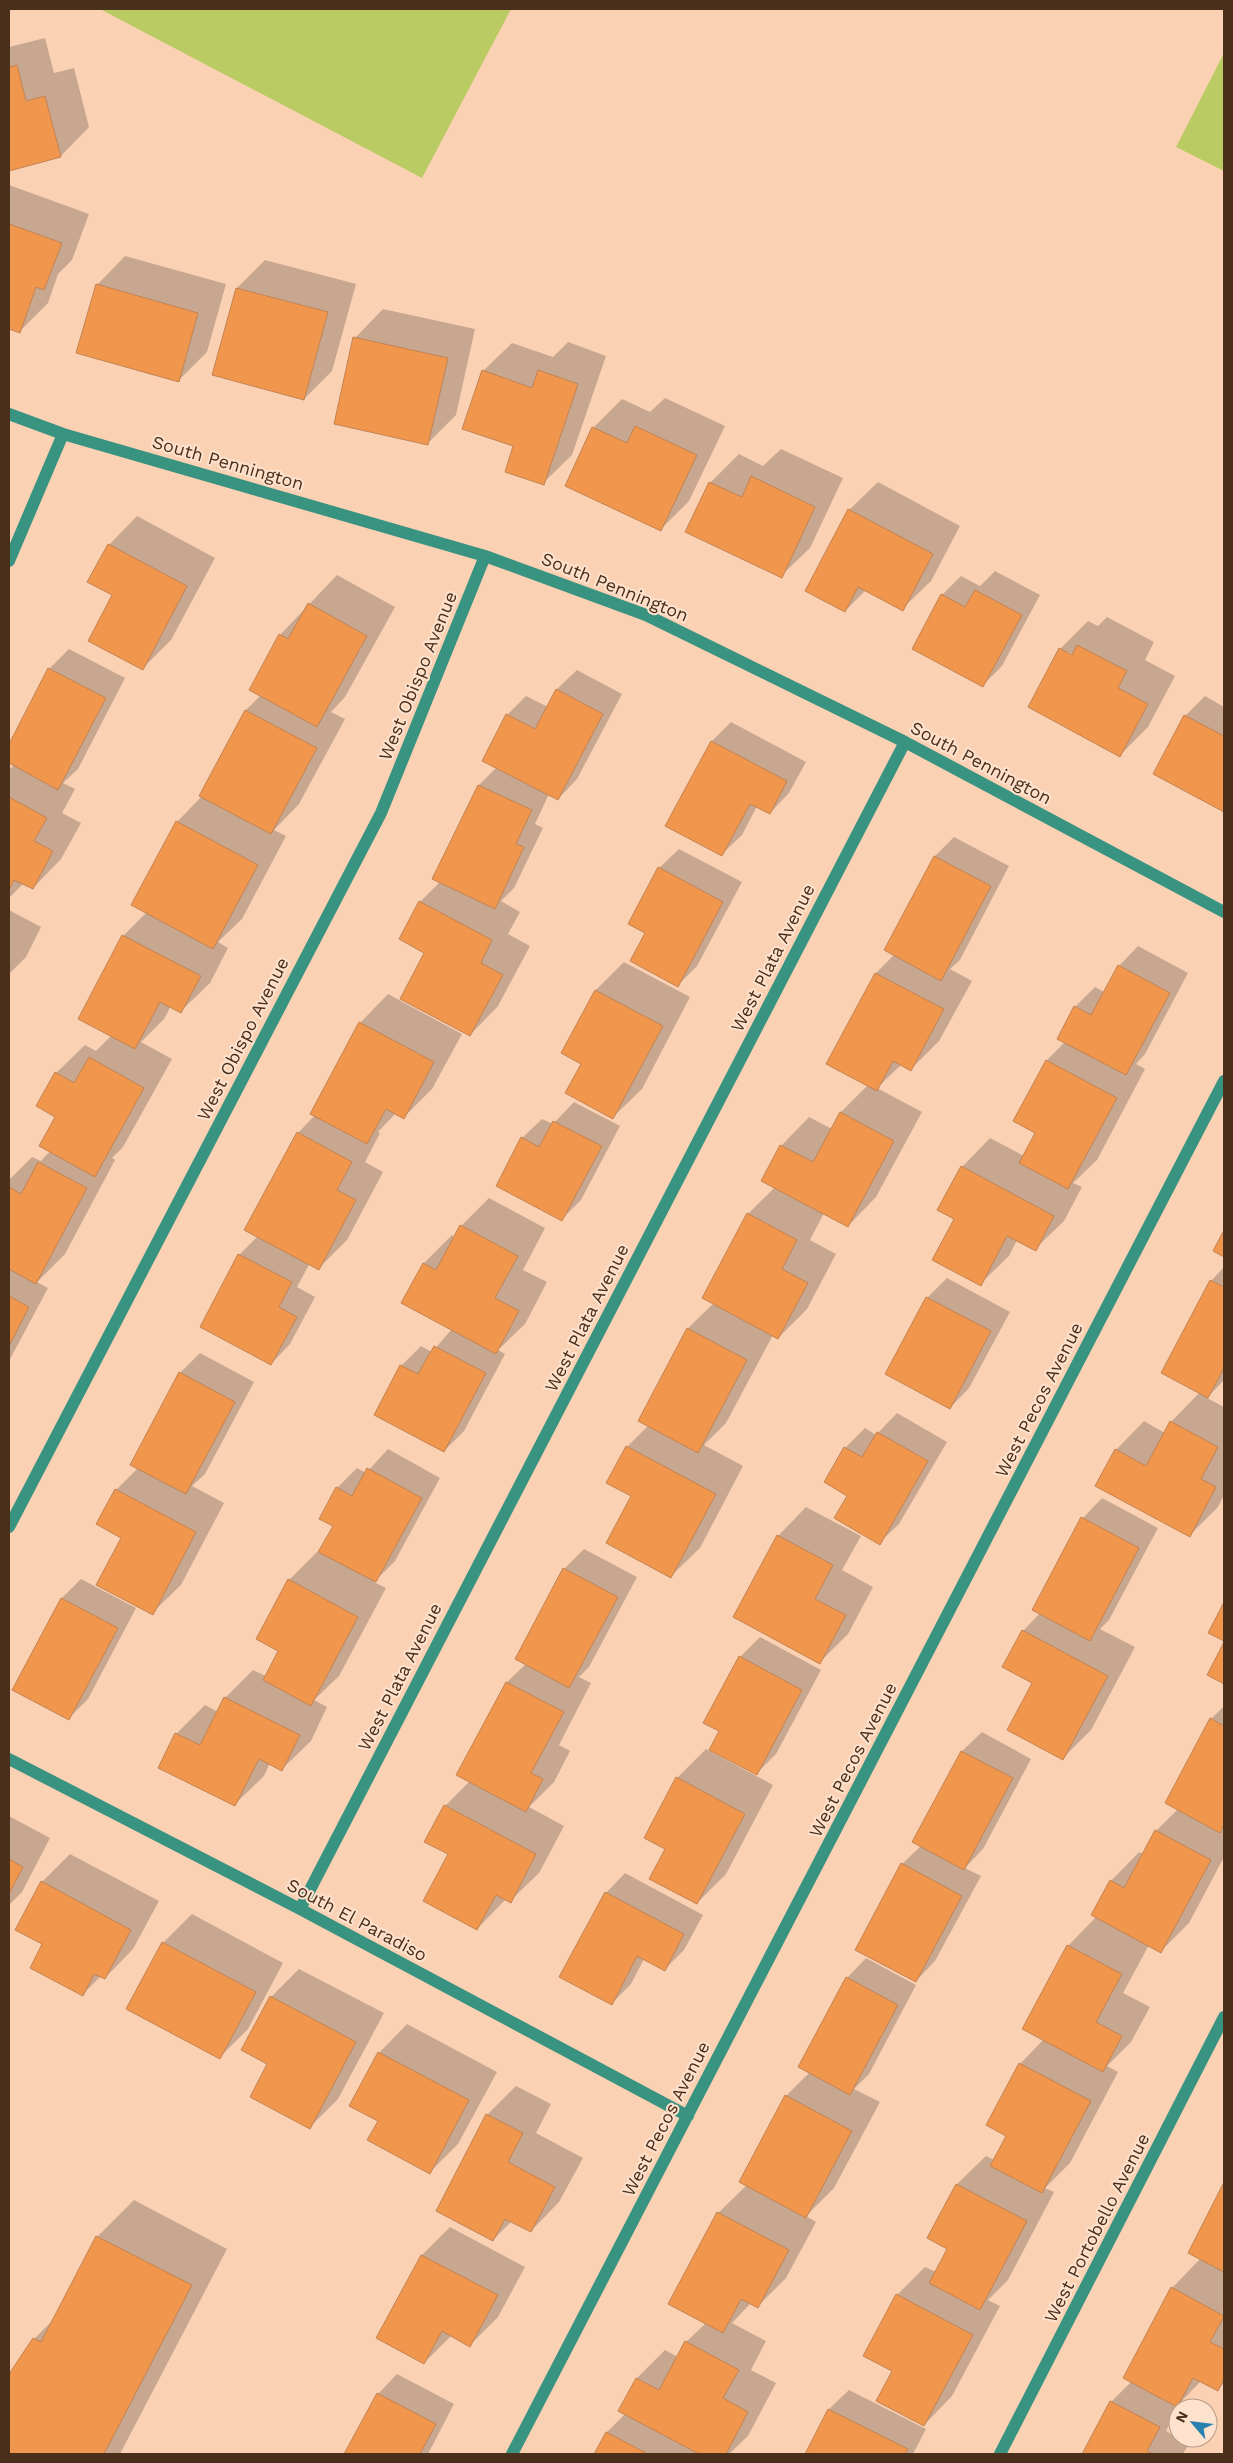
<svg xmlns="http://www.w3.org/2000/svg" width="1233" height="2463" viewBox="0 0 1233 2463" font-family="'Work Sans',sans-serif">
	<style>
		.green { fill: #bbcb64 }
		.shadow { fill: #0003; fill-rule: evenodd }
		.building { fill: #f1964d; stroke: #c28353 }
		.lines { fill: none; stroke-linecap: round; stroke-linejoin: round }
		.minor { stroke: #399381; stroke-width: 12 }
		.labels { text-anchor: middle; stroke-width: 4; stroke-linejoin: round; paint-order: stroke }
		.street-label { font-size: 18px; fill: #4a301b; stroke: #fee2ce }
	</style>
	<rect width="100%" height="100%" fill="#fbd1b4"/>
	<!-- green -->
	<path class="green" d="M 100,9 L 511,9 L 422,178 Z
		M 1224,53 L 1224,171 L 1176,147 Z"/>
	<!-- shadow -->
	<path class="shadow" d="M 45,38 L 54,73 L 74,68 L 89,127 L 61,156 L 9,169 L 9,47 Z
		M 9,185 L 89,214 L 72,260 L 58,274 L 48,303 L 19,332 L 9,328 Z
		M 125,256 L 226,284 L 207,352 L 179,380 L 97,285 Z
		M 265,260 L 356,284 L 332,371 L 304,399 L 237,288 Z
		M 383,309 L 475,329 L 456,415 L 428,443 L 355,338 Z
		M 568,342 L 606,356 L 572,455 L 543,483 L 515,446 L 483,371 L 512,343 L 553,357 Z
		M 665,398 L 725,426 L 689,501 L 661,529 L 566,485 L 594,427 L 622,399 L 650,412 Z
		M 781,449 L 843,478 L 810,548 L 781,576 L 687,532 L 710,483 L 739,454 L 763,466 Z
		M 878,482 L 960,526 L 931,581 L 902,609 L 866,590 L 845,611 L 849,510 Z
		M 137,516 L 215,558 L 171,640 L 142,669 L 114,595 L 109,545 Z
		M 995,571 L 1040,595 L 1002,666 L 983,685 L 942,595 L 961,576 L 980,586 Z
		M 337,575 L 395,607 L 345,697 L 331,712 L 345,719 L 299,804 L 274,830 L 286,836 L 242,919 L 218,942 L 228,948 L 210,983 L 181,1011 L 171,1006 L 164,1019 L 141,1042 L 172,1059 L 123,1147 L 112,1158 L 115,1160 L 65,1254 L 37,1282 L 48,1288 L 9,1361 L 9,1180 L 32,1157 L 41,1161 L 50,1151 L 57,1116 L 56,1073 L 85,1045 L 96,1051 L 112,1035 L 123,936 L 147,912 L 177,822 L 202,796 L 201,796 L 246,710 L 261,695 L 280,635 Z
		M 1107,617 L 1154,642 L 1145,660 L 1175,676 L 1148,727 L 1120,755 L 1060,649 L 1088,621 L 1098,626 ZM 1068,652 L 1078,657 L 1068,655 Z
		M 69,649 L 125,678 L 78,769 L 63,783 L 75,789 L 62,813 L 81,823 L 61,859 L 33,888 L 24,883 L 9,898 L 9,770 L 14,765 L 9,762 L 9,746 L 49,669 Z
		M 577,670 L 622,694 L 577,779 L 558,799 L 549,794 L 535,824 L 543,828 L 514,888 L 501,901 L 520,912 L 508,934 L 530,946 L 498,1006 L 470,1035 L 426,952 L 420,902 L 440,882 L 434,879 L 479,785 L 497,767 L 507,715 L 526,696 L 548,707 L 557,689 Z
		M 1205,696 L 1224,707 L 1224,811 L 1154,773 L 1185,716 Z
		M 731,722 L 806,762 L 789,793 L 770,813 L 757,806 L 742,835 L 722,854 L 712,741 Z
		M 954,837 L 1009,866 L 960,960 L 950,969 L 972,981 L 939,1041 L 911,1069 L 902,1064 L 877,1088 L 922,1112 L 876,1197 L 848,1226 L 824,1213 L 810,1240 L 836,1254 L 807,1309 L 778,1338 L 773,1335 L 726,1423 L 704,1445 L 743,1466 L 700,1548 L 671,1576 L 633,1496 L 627,1447 L 649,1425 L 639,1420 L 688,1328 L 714,1303 L 748,1214 L 775,1187 L 781,1146 L 809,1117 L 832,1129 L 841,1112 L 868,1085 L 828,1063 L 876,973 L 894,955 L 885,950 L 935,856 Z
		M 679,849 L 742,882 L 697,966 L 678,985 L 647,932 L 659,868 Z
		M 9,910 L 41,927 L 26,957 L 9,974 Z
		M 1138,946 L 1188,973 L 1145,1054 L 1136,1064 L 1145,1069 L 1097,1160 L 1073,1183 L 1082,1187 L 1064,1221 L 1035,1249 L 1017,1240 L 1009,1256 L 980,1284 L 956,1219 L 962,1167 L 990,1138 L 1024,1156 L 1037,1132 L 1047,1060 L 1065,1042 L 1075,1007 L 1095,987 L 1104,992 L 1119,966 Z
		M 624,962 L 690,997 L 642,1089 L 613,1117 L 582,1063 L 596,990 Z
		M 388,994 L 462,1034 L 432,1089 L 404,1117 L 396,1113 L 378,1132 L 380,1133 L 365,1162 L 383,1172 L 347,1240 L 319,1268 L 310,1263 L 297,1287 L 315,1297 L 290,1344 L 271,1364 L 201,1326 L 240,1254 L 258,1236 L 298,1133 L 315,1115 L 360,1023 Z
		M 574,1102 L 620,1126 L 581,1200 L 562,1219 L 522,1138 L 542,1119 L 553,1124 Z
		M 489,1198 L 545,1228 L 523,1270 L 547,1282 L 525,1324 L 498,1350 L 505,1354 L 464,1431 L 444,1451 L 376,1414 L 401,1366 L 421,1346 L 432,1352 L 452,1329 L 424,1263 L 452,1235 L 455,1237 L 461,1226 Z
		M 1224,1267 L 1224,1380 L 1207,1398 L 1224,1407 L 1224,1495 L 1218,1507 L 1190,1535 L 1116,1450 L 1144,1421 L 1165,1433 L 1171,1422 L 1200,1392 L 1211,1281 Z
		M 947,1278 L 1010,1312 L 969,1388 L 950,1408 L 887,1374 L 927,1298 Z
		M 200,1353 L 254,1382 L 205,1474 L 192,1486 L 224,1503 L 181,1585 L 152,1613 L 123,1537 L 98,1524 L 116,1490 L 138,1468 L 180,1373 Z
		M 897,1413 L 947,1442 L 899,1524 L 879,1543 L 848,1495 L 826,1482 L 845,1448 L 865,1428 L 876,1435 Z
		M 388,1449 L 440,1478 L 395,1561 L 374,1582 L 386,1588 L 339,1676 L 314,1700 L 327,1707 L 311,1741 L 282,1769 L 270,1763 L 264,1776 L 235,1804 L 176,1734 L 205,1705 L 218,1712 L 225,1698 L 253,1670 L 266,1676 L 280,1651 L 289,1580 L 317,1552 L 319,1553 L 335,1525 L 321,1518 L 337,1488 L 357,1468 L 366,1473 Z
		M 1102,1498 L 1158,1528 L 1109,1620 L 1100,1629 L 1135,1647 L 1091,1730 L 1063,1758 L 1034,1682 L 1023,1631 L 1040,1613 L 1083,1518 Z
		M 806,1507 L 861,1536 L 842,1570 L 873,1587 L 848,1634 L 820,1662 L 778,1536 Z
		M 584,1549 L 637,1577 L 589,1667 L 579,1677 L 591,1683 L 559,1745 L 570,1751 L 554,1782 L 529,1807 L 564,1826 L 539,1873 L 510,1901 L 506,1899 L 477,1929 L 449,1854 L 445,1806 L 470,1781 L 458,1774 L 507,1682 L 526,1664 L 564,1569 Z
		M 81,1579 L 136,1608 L 88,1699 L 69,1718 L 62,1598 Z
		M 760,1637 L 821,1670 L 776,1754 L 757,1773 L 721,1731 L 705,1722 L 740,1657 Z
		M 1224,1706 L 1224,1857 L 1189,1923 L 1161,1951 L 1149,1945 L 1123,1993 L 1150,2007 L 1131,2042 L 1107,2066 L 1118,2072 L 1070,2163 L 1045,2188 L 1054,2192 L 1008,2280 L 988,2300 L 1000,2306 L 952,2396 L 924,2425 L 893,2370 L 897,2295 L 925,2267 L 936,2272 L 949,2248 L 929,2238 L 957,2184 L 986,2156 L 994,2160 L 1007,2135 L 988,2125 L 1020,2064 L 1044,2039 L 1068,1946 L 1096,1917 L 1111,1881 L 1139,1852 L 1143,1854 L 1156,1831 L 1178,1809 L 1211,1719 Z
		M 982,1732 L 1031,1759 L 983,1849 L 965,1868 L 981,1876 L 935,1961 L 916,1981 L 902,1864 L 921,1846 L 914,1842 L 962,1751 Z
		M 706,1749 L 773,1785 L 726,1874 L 697,1903 L 667,1848 L 677,1778 Z
		M 9,1816 L 50,1838 L 22,1892 L 9,1905 Z
		M 70,1854 L 159,1901 L 133,1949 L 105,1978 L 101,1976 L 83,1994 L 44,1944 L 42,1882 Z
		M 625,1873 L 703,1915 L 684,1950 L 665,1969 L 644,1959 L 631,1984 L 611,2004 L 606,1893 Z
		M 192,1914 L 283,1963 L 248,2029 L 220,2057 L 163,1943 Z
		M 866,1958 L 916,1985 L 869,2074 L 854,2089 L 880,2102 L 834,2188 L 806,2216 L 816,2222 L 786,2278 L 758,2306 L 751,2303 L 732,2323 L 766,2341 L 751,2370 L 776,2383 L 748,2436 L 729,2454 L 595,2454 L 607,2432 L 625,2414 L 620,2411 L 637,2378 L 665,2350 L 678,2357 L 686,2342 L 706,2323 L 718,2213 L 747,2185 L 786,2096 L 810,2072 L 847,1978 Z
		M 299,1969 L 384,2013 L 338,2099 L 310,2127 L 269,2064 L 271,1997 Z
		M 407,2024 L 497,2072 L 458,2144 L 430,2172 L 379,2120 L 379,2053 Z
		M 516,2086 L 551,2104 L 536,2133 L 583,2158 L 559,2202 L 531,2231 L 512,2221 L 493,2240 L 487,2115 Z
		M 1224,2185 L 1224,2383 L 1217,2390 L 1201,2381 L 1176,2407 L 1178,2408 L 1166,2431 L 1189,2444 L 1183,2454 L 1083,2454 L 1111,2402 L 1132,2381 L 1172,2288 L 1201,2258 L 1189,2252 Z
		M 134,2200 L 227,2249 L 120,2454 L 9,2454 L 9,2380 L 12,2371 L 34,2339 L 56,2317 L 97,2237 Z
		M 450,2227 L 525,2267 L 498,2317 L 470,2345 L 452,2335 L 424,2363 L 378,2338 L 422,2255 Z
		M 397,2374 L 454,2404 L 428,2454 L 346,2454 L 378,2394 Z
		M 849,2390 L 926,2429 L 913,2454 L 806,2454 L 829,2409 Z"/>
	<!-- building -->
	<path class="building" d="M 17,65 L 26,101 L 45,96 L 61,157 L 9,171 L 9,67 Z
		M 9,224 L 62,243 L 44,290 L 36,287 L 20,333 L 9,329 Z
		M 96,284 L 198,313 L 179,382 L 76,353 Z
		M 236,288 L 328,312 L 304,400 L 212,375 Z
		M 353,337 L 448,358 L 428,445 L 334,424 Z
		M 482,370 L 532,388 L 538,370 L 578,384 L 544,485 L 505,472 L 513,446 L 462,429 Z
		M 635,426 L 697,455 L 661,531 L 565,486 L 592,427 L 627,443 Z
		M 751,476 L 815,507 L 782,578 L 685,532 L 709,482 L 742,497 Z
		M 848,509 L 933,554 L 903,611 L 858,587 L 845,612 L 805,591 Z
		M 108,544 L 187,586 L 143,670 L 88,641 L 112,595 L 87,582 Z
		M 975,590 L 1022,615 L 983,687 L 912,649 L 941,594 L 965,607 Z
		M 308,603 L 367,636 L 317,727 L 249,690 L 279,634 L 288,639 Z
		M 1077,645 L 1127,671 L 1118,688 L 1148,704 L 1120,757 L 1028,707 L 1059,648 L 1072,655 Z
		M 48,668 L 106,698 L 58,790 L 9,763 L 9,744 Z
		M 556,689 L 603,714 L 558,800 L 482,761 L 506,714 L 535,729 Z
		M 245,710 L 317,748 L 271,834 L 199,796 Z
		M 1184,715 L 1224,736 L 1224,812 L 1153,774 Z
		M 711,741 L 787,781 L 770,814 L 750,804 L 722,856 L 665,826 Z
		M 478,785 L 532,810 L 516,844 L 524,847 L 495,909 L 432,879 Z
		M 9,797 L 47,818 L 34,841 L 53,851 L 33,889 L 14,880 L 9,890 Z
		M 176,821 L 258,865 L 213,949 L 131,905 Z
		M 934,856 L 991,886 L 941,981 L 884,950 Z
		M 658,867 L 723,902 L 678,987 L 630,961 L 645,933 L 628,924 Z
		M 419,901 L 492,940 L 481,963 L 503,975 L 470,1036 L 400,999 L 424,953 L 399,939 Z
		M 122,935 L 201,976 L 181,1013 L 160,1002 L 135,1049 L 78,1019 Z
		M 1118,965 L 1170,993 L 1126,1075 L 1057,1039 L 1074,1006 L 1091,1015 Z
		M 875,973 L 944,1009 L 911,1071 L 893,1061 L 877,1091 L 826,1064 Z
		M 595,990 L 663,1026 L 613,1119 L 565,1093 L 581,1064 L 561,1053 Z
		M 359,1022 L 434,1062 L 404,1119 L 386,1109 L 367,1144 L 310,1114 Z
		M 89,1057 L 144,1088 L 95,1177 L 39,1146 L 55,1117 L 36,1106 L 55,1072 L 74,1083 Z
		M 1046,1060 L 1117,1098 L 1068,1189 L 1019,1163 L 1035,1133 L 1013,1121 Z
		M 840,1112 L 894,1141 L 848,1227 L 761,1181 L 780,1145 L 813,1162 Z
		M 553,1121 L 602,1146 L 562,1221 L 496,1186 L 521,1137 L 539,1147 Z
		M 297,1132 L 352,1162 L 337,1190 L 356,1200 L 319,1270 L 244,1230 Z
		M 38,1162 L 87,1188 L 36,1284 L 9,1269 L 9,1187 L 21,1194 Z
		M 961,1166 L 1054,1216 L 1036,1251 L 1007,1236 L 981,1286 L 932,1260 L 954,1219 L 937,1210 Z
		M 747,1213 L 797,1240 L 782,1269 L 808,1283 L 778,1339 L 702,1298 Z
		M 460,1225 L 518,1256 L 495,1298 L 519,1311 L 496,1354 L 401,1303 L 423,1263 L 436,1270 Z
		M 1224,1230 L 1224,1257 L 1213,1251 Z
		M 238,1254 L 292,1282 L 279,1307 L 297,1317 L 271,1365 L 200,1327 Z
		M 1210,1280 L 1224,1287 L 1224,1368 L 1208,1398 L 1161,1373 Z
		M 9,1296 L 29,1307 L 9,1346 Z
		M 926,1297 L 991,1331 L 950,1409 L 885,1374 Z
		M 687,1328 L 747,1360 L 698,1453 L 638,1421 Z
		M 434,1346 L 486,1373 L 444,1452 L 374,1415 L 400,1365 L 418,1374 Z
		M 179,1372 L 235,1402 L 186,1494 L 130,1465 Z
		M 1170,1421 L 1218,1447 L 1201,1479 L 1216,1487 L 1190,1537 L 1095,1486 L 1115,1449 L 1146,1466 Z
		M 877,1432 L 928,1461 L 880,1545 L 834,1518 L 847,1496 L 824,1482 L 844,1447 L 862,1457 Z
		M 626,1446 L 716,1494 L 671,1578 L 606,1543 L 631,1496 L 606,1483 Z
		M 367,1468 L 422,1498 L 376,1582 L 318,1552 L 333,1526 L 319,1519 L 336,1487 L 352,1496 Z
		M 115,1489 L 196,1532 L 153,1615 L 96,1585 L 121,1538 L 96,1524 Z
		M 1081,1517 L 1139,1548 L 1090,1641 L 1032,1610 Z
		M 777,1535 L 833,1565 L 815,1599 L 846,1615 L 820,1664 L 733,1617 Z
		M 563,1568 L 618,1597 L 569,1688 L 515,1659 Z
		M 288,1579 L 358,1617 L 311,1706 L 263,1680 L 278,1651 L 256,1639 Z
		M 61,1598 L 118,1628 L 69,1720 L 12,1690 Z
		M 1224,1602 L 1224,1641 L 1208,1633 Z
		M 1022,1630 L 1108,1676 L 1063,1760 L 1007,1730 L 1032,1683 L 1002,1667 Z
		M 1224,1642 L 1224,1684 L 1207,1675 Z
		M 739,1656 L 802,1690 L 757,1775 L 709,1750 L 719,1731 L 703,1723 Z
		M 506,1682 L 564,1712 L 531,1773 L 543,1779 L 526,1812 L 456,1775 Z
		M 224,1697 L 300,1735 L 282,1771 L 259,1759 L 235,1806 L 158,1768 L 175,1733 L 200,1745 Z
		M 1210,1718 L 1224,1726 L 1224,1824 L 1220,1833 L 1165,1803 Z
		M 961,1751 L 1013,1778 L 964,1870 L 912,1842 Z
		M 676,1777 L 745,1814 L 697,1904 L 649,1879 L 665,1849 L 644,1838 Z
		M 444,1805 L 536,1854 L 511,1903 L 496,1895 L 477,1930 L 423,1901 L 448,1854 L 424,1842 Z
		M 1155,1830 L 1211,1860 L 1161,1953 L 1091,1915 L 1110,1880 L 1124,1888 Z
		M 9,1859 L 23,1867 L 9,1894 Z
		M 901,1863 L 962,1896 L 916,1982 L 855,1950 Z
		M 41,1881 L 131,1930 L 105,1979 L 94,1974 L 83,1996 L 30,1968 L 42,1944 L 15,1930 Z
		M 605,1892 L 684,1934 L 665,1971 L 637,1956 L 612,2005 L 559,1977 Z
		M 162,1942 L 256,1992 L 220,2059 L 126,2009 Z
		M 1067,1945 L 1122,1974 L 1096,2022 L 1122,2036 L 1103,2072 L 1022,2029 Z
		M 846,1977 L 898,2005 L 850,2095 L 798,2067 Z
		M 270,1996 L 356,2042 L 310,2129 L 250,2097 L 267,2064 L 241,2050 Z
		M 378,2052 L 469,2100 L 430,2174 L 367,2140 L 378,2121 L 349,2106 Z
		M 1019,2063 L 1091,2101 L 1042,2193 L 990,2166 L 1006,2136 L 986,2125 Z
		M 785,2095 L 852,2131 L 806,2218 L 739,2182 Z
		M 486,2114 L 523,2133 L 508,2162 L 555,2187 L 531,2232 L 505,2219 L 493,2241 L 436,2211 Z
		M 1224,2182 L 1224,2272 L 1188,2253 Z
		M 956,2184 L 1027,2221 L 980,2310 L 929,2283 L 947,2249 L 927,2238 Z
		M 717,2212 L 789,2250 L 758,2308 L 741,2299 L 723,2333 L 668,2304 Z
		M 96,2236 L 192,2285 L 104,2454 L 9,2454 L 9,2377 L 11,2371 L 33,2338 L 41,2342 Z
		M 421,2255 L 498,2295 L 470,2347 L 442,2331 L 424,2364 L 376,2338 Z
		M 1171,2287 L 1224,2316 L 1210,2342 L 1224,2349 L 1224,2379 L 1218,2391 L 1193,2378 L 1177,2407 L 1123,2378 Z
		M 896,2294 L 973,2335 L 924,2426 L 876,2401 L 892,2371 L 863,2356 Z
		M 685,2341 L 739,2370 L 723,2398 L 748,2412 L 726,2454 L 699,2454 L 618,2411 L 636,2378 L 659,2390 Z
		M 377,2393 L 436,2424 L 420,2454 L 344,2454 Z
		M 1110,2401 L 1160,2427 L 1147,2451 L 1153,2454 L 1082,2454 Z
		M 828,2409 L 908,2449 L 905,2454 L 805,2454 Z
		M 606,2432 L 648,2454 L 594,2454 Z"/>
	<g class="lines">
		<!-- minor -->
		<path class="minor" d="M 9,414 L 63,434 L 485,556 L 646,615 L 905,742 L 1224,912
			M 9,561 L 63,434
			M 9,1527 L 381,813 L 485,556
			M 9,1759 L 300,1909 L 688,2116
			M 300,1909 L 905,742
			M 512,2454 L 1224,1081
			M 1000,2454 L 1224,2017"/>
	</g>
	<g class="labels">
		<!-- street labels -->
		<g class="street-label">
			<text transform="translate(228 463) rotate(16)" y="6">South Pennington</text>
			<text transform="translate(615 587) rotate(22)" y="6">South Pennington</text>
			<text transform="translate(418 676) rotate(-68)" y="6">West Obispo Avenue</text>
			<text transform="translate(981 763) rotate(28)" y="6">South Pennington</text>
			<text transform="translate(773 958) rotate(-63)" y="6">West Plata Avenue</text>
			<text transform="translate(243 1039) rotate(-63)" y="6">West Obispo Avenue</text>
			<text transform="translate(587 1318) rotate(-63)" y="6">West Plata Avenue</text>
			<text transform="translate(1039 1400) rotate(-63)" y="6">West Pecos Avenue</text>
			<text transform="translate(400 1677) rotate(-63)" y="6">West Plata Avenue</text>
			<text transform="translate(853 1760) rotate(-63)" y="6">West Pecos Avenue</text>
			<text transform="translate(357 1920) rotate(28)" y="6">South El Paradiso</text>
			<text transform="translate(666 2119) rotate(-63)" y="6">West Pecos Avenue</text>
			<text transform="translate(1097 2228) rotate(-63)" y="6">West Portobello Avenue</text>
		</g>
	</g>
	<!-- border -->
	<rect width="1233" height="2463" fill="none" stroke="#4a301b" stroke-width="20"/>
	<!-- north arrow -->
	<g transform="translate(1193 2423) rotate(298)"><circle r="24" fill="#fee2ce" stroke="#b69b86"/>
	<path d="M0-4L9 19L0 12L-9 19Z" fill="#2a81b0"/>
	<text y="-8" font-size="14" font-weight="bold" text-anchor="middle" fill="#4a301b">N</text>
	</g>
</svg>
